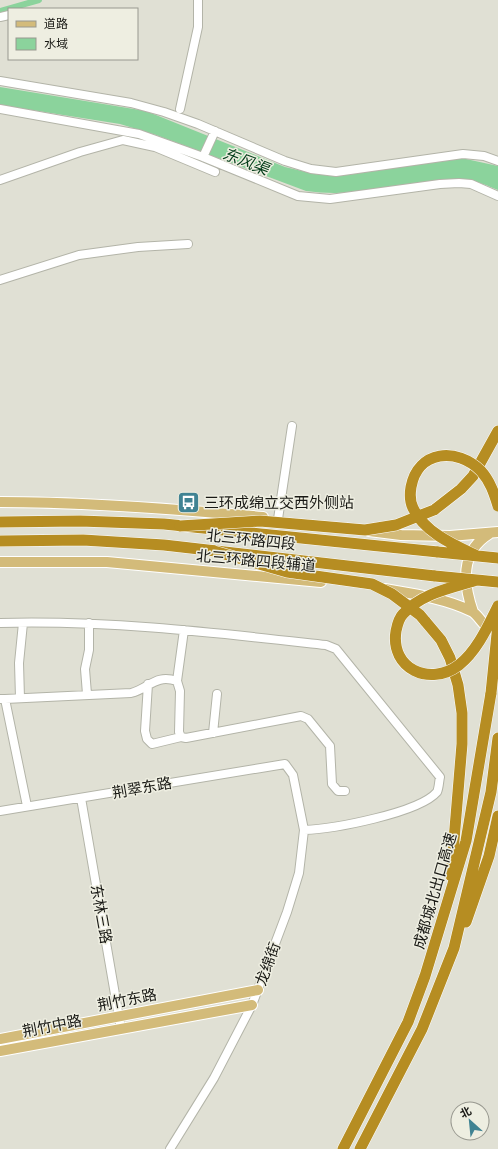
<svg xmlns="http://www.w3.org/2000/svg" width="498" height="1149" viewBox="0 0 498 1149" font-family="Cabin,'Noto Sans SC',sans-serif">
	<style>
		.water { fill: #8bd39c }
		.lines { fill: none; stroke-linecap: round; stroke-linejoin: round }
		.canal { stroke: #8bd39c; stroke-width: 6 }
		.minor-casing { stroke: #b3b4a8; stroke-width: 10 }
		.major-casing { stroke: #fff; stroke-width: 12 }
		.highway-casing { stroke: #fff; stroke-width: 12 }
		.minor { stroke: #fff; stroke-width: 8 }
		.major { stroke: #d3bb7a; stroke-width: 10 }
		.highway { stroke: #b68d22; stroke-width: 11 }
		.highway-bridge-casing { stroke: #fff; stroke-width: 12; stroke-linecap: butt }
		.highway-bridge { stroke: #b68d22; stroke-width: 11 }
		.labels { text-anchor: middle; stroke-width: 3; stroke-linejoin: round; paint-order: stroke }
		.poi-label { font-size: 15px; fill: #181814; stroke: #eeeee1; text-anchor: start }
		.street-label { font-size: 15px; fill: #181814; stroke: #eeeee1 }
		.water-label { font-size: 16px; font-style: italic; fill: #07401d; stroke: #eeeee1 }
	</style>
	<rect width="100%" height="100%" fill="#e0e0d4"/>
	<!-- water -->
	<path class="water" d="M 0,87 L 146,111 L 285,167 L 315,174 L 334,176 L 354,174 L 448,158 L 466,159 L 498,166 L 498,190 C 488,186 478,181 466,180 C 448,178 430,182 412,185 C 377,190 341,196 306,191 L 156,135 L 120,124 L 0,105 Z"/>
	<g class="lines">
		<!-- canal -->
		<path class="canal" d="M 0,11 L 39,0"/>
		<defs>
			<path id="minor" d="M 0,17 L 9,15
				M 0,81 L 131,103 L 164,112 L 198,124 L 285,161 L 311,169 L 336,172 L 463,154 L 484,156 L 498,161
				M 0,109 L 139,134 L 203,157 L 298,196 L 330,199 L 440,184 L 459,183 L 471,184 L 498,196
				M 180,109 L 198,27 L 198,0
				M 203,157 L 215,131
				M 0,180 L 80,152 L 123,140 L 155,147 L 215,172
				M 0,280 L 79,255 L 138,247 L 188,244
				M 278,519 L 292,426
				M 0,623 C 109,620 217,633 326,645 L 336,649 L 440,777 C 439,781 439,788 437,792 C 419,813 333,829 304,830
				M 177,681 L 184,630
				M 148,684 L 145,731 L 147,739 L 152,744 L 181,737
				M 87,694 L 85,669 L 89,650 L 89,623
				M 20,698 L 19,663 L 23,623
				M 1,699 L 5,699 L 27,806
				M 5,699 L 131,693 C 150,688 155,674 177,681 L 180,691 L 179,732 L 181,737 L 186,738 L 301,716 L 308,719 L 330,746 L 332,784 L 338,791 L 345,791
				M 213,733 L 217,694
				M 81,798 L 121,1029
				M 0,811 L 285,764 L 293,775 L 304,830 L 299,873 L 287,912 L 252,1005 L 214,1078 L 170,1149"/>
			<path id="major" d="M 0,502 C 88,502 176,509 263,517
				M 369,531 L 401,535 L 450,536 L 498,532
				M 0,562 L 107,562 L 321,582
				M 385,589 C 414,594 444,598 471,611 C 480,615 482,628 494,629
				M 473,612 C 463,583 460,552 489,534
				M 0,1039 L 258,990
				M 0,1051 L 252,1005"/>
			<path id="highway" d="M 434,510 L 461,489 L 473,476 L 498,431
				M 0,522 L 80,521 L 164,524 L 438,552
				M 0,541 L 83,540 L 164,545 L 435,576
				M 425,621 L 441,640 L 450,658 L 458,685 L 462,713 L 462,744 L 451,876
				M 466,922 L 489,856 L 498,816
				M 343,1149 L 408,1022 L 425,976 L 466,841 L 491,693
				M 360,1149 L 422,1029 L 454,948 L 491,792 L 498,738"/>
		</defs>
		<!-- minor casing -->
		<use href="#minor" class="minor-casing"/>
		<!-- major casing -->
		<use href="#major" class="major-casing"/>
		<!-- highway casing -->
		<use href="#highway" class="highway-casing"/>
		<!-- minor -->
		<use href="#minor" class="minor"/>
		<!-- major -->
		<use href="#major" class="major"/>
		<!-- highway -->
		<use href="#highway" class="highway"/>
		<defs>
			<path id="highway-bridge" d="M 180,526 L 260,521 L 365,530 L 396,525 L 434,510
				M 214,551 L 287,572 L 372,584 L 392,594 L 420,615 L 425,621
				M 438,552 L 498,558
				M 477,556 C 454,545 425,533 413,508 C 410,502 410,493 411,487 C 418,450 457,447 481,471 C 490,481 494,493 498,506
				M 435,576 L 498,582
				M 477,580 C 451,588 422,593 403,614 C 399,618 397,626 396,631 C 390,669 430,687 459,665 C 477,651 488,626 498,606
				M 491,693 L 498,624"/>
		</defs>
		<!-- highway-bridge casing -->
		<use href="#highway-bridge" class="highway-bridge-casing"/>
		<!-- highway-bridge -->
		<use href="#highway-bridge" class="highway-bridge"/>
	</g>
	<!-- icons -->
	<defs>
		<symbol id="bus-square" viewBox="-11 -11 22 22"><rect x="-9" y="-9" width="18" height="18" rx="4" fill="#408393" stroke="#eeeee1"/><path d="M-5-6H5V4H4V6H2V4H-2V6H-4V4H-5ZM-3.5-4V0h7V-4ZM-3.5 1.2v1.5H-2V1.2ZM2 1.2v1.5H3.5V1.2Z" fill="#fff"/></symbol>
	</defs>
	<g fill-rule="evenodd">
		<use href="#bus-square" x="176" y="490" width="25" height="25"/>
	</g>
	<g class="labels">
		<!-- poi labels -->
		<g class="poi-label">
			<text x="204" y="508">三环成绵立交西外侧站</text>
		</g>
		<!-- street labels -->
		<g class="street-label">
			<text transform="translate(251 540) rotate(6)" y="5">北三环路四段</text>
			<text transform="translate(256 561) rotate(5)" y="5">北三环路四段辅道</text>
			<text transform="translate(142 788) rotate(-10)" y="5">荆翠东路</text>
			<text transform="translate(435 891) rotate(-74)" y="5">成都城北出口高速</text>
			<text transform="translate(101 914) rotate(80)" y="5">东林三路</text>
			<text transform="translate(268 964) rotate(-70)" y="5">龙绵街</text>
			<text transform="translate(127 1000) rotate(-11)" y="5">荆竹东路</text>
			<text transform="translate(52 1026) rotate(-11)" y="5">荆竹中路</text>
		</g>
		<!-- water labels -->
		<g class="water-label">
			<text transform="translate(246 161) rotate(21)" y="6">东风渠</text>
		</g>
	</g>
	<!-- legend -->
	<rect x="8" y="8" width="130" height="52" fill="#eeeee1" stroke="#98988f"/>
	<rect x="16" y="21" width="20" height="6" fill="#d3bb7a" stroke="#98988f"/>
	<text x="44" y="28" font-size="12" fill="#181814">道路</text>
	<rect x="16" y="38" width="20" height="12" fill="#8bd39c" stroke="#98988f"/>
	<text x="44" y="48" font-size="12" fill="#181814">水域</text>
	<!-- north arrow -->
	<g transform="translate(470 1121) rotate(333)"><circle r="19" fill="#eeeee1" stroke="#98988f"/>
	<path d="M0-3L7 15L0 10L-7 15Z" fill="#408393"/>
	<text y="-6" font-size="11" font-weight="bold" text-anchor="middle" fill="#181814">北</text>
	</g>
</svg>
